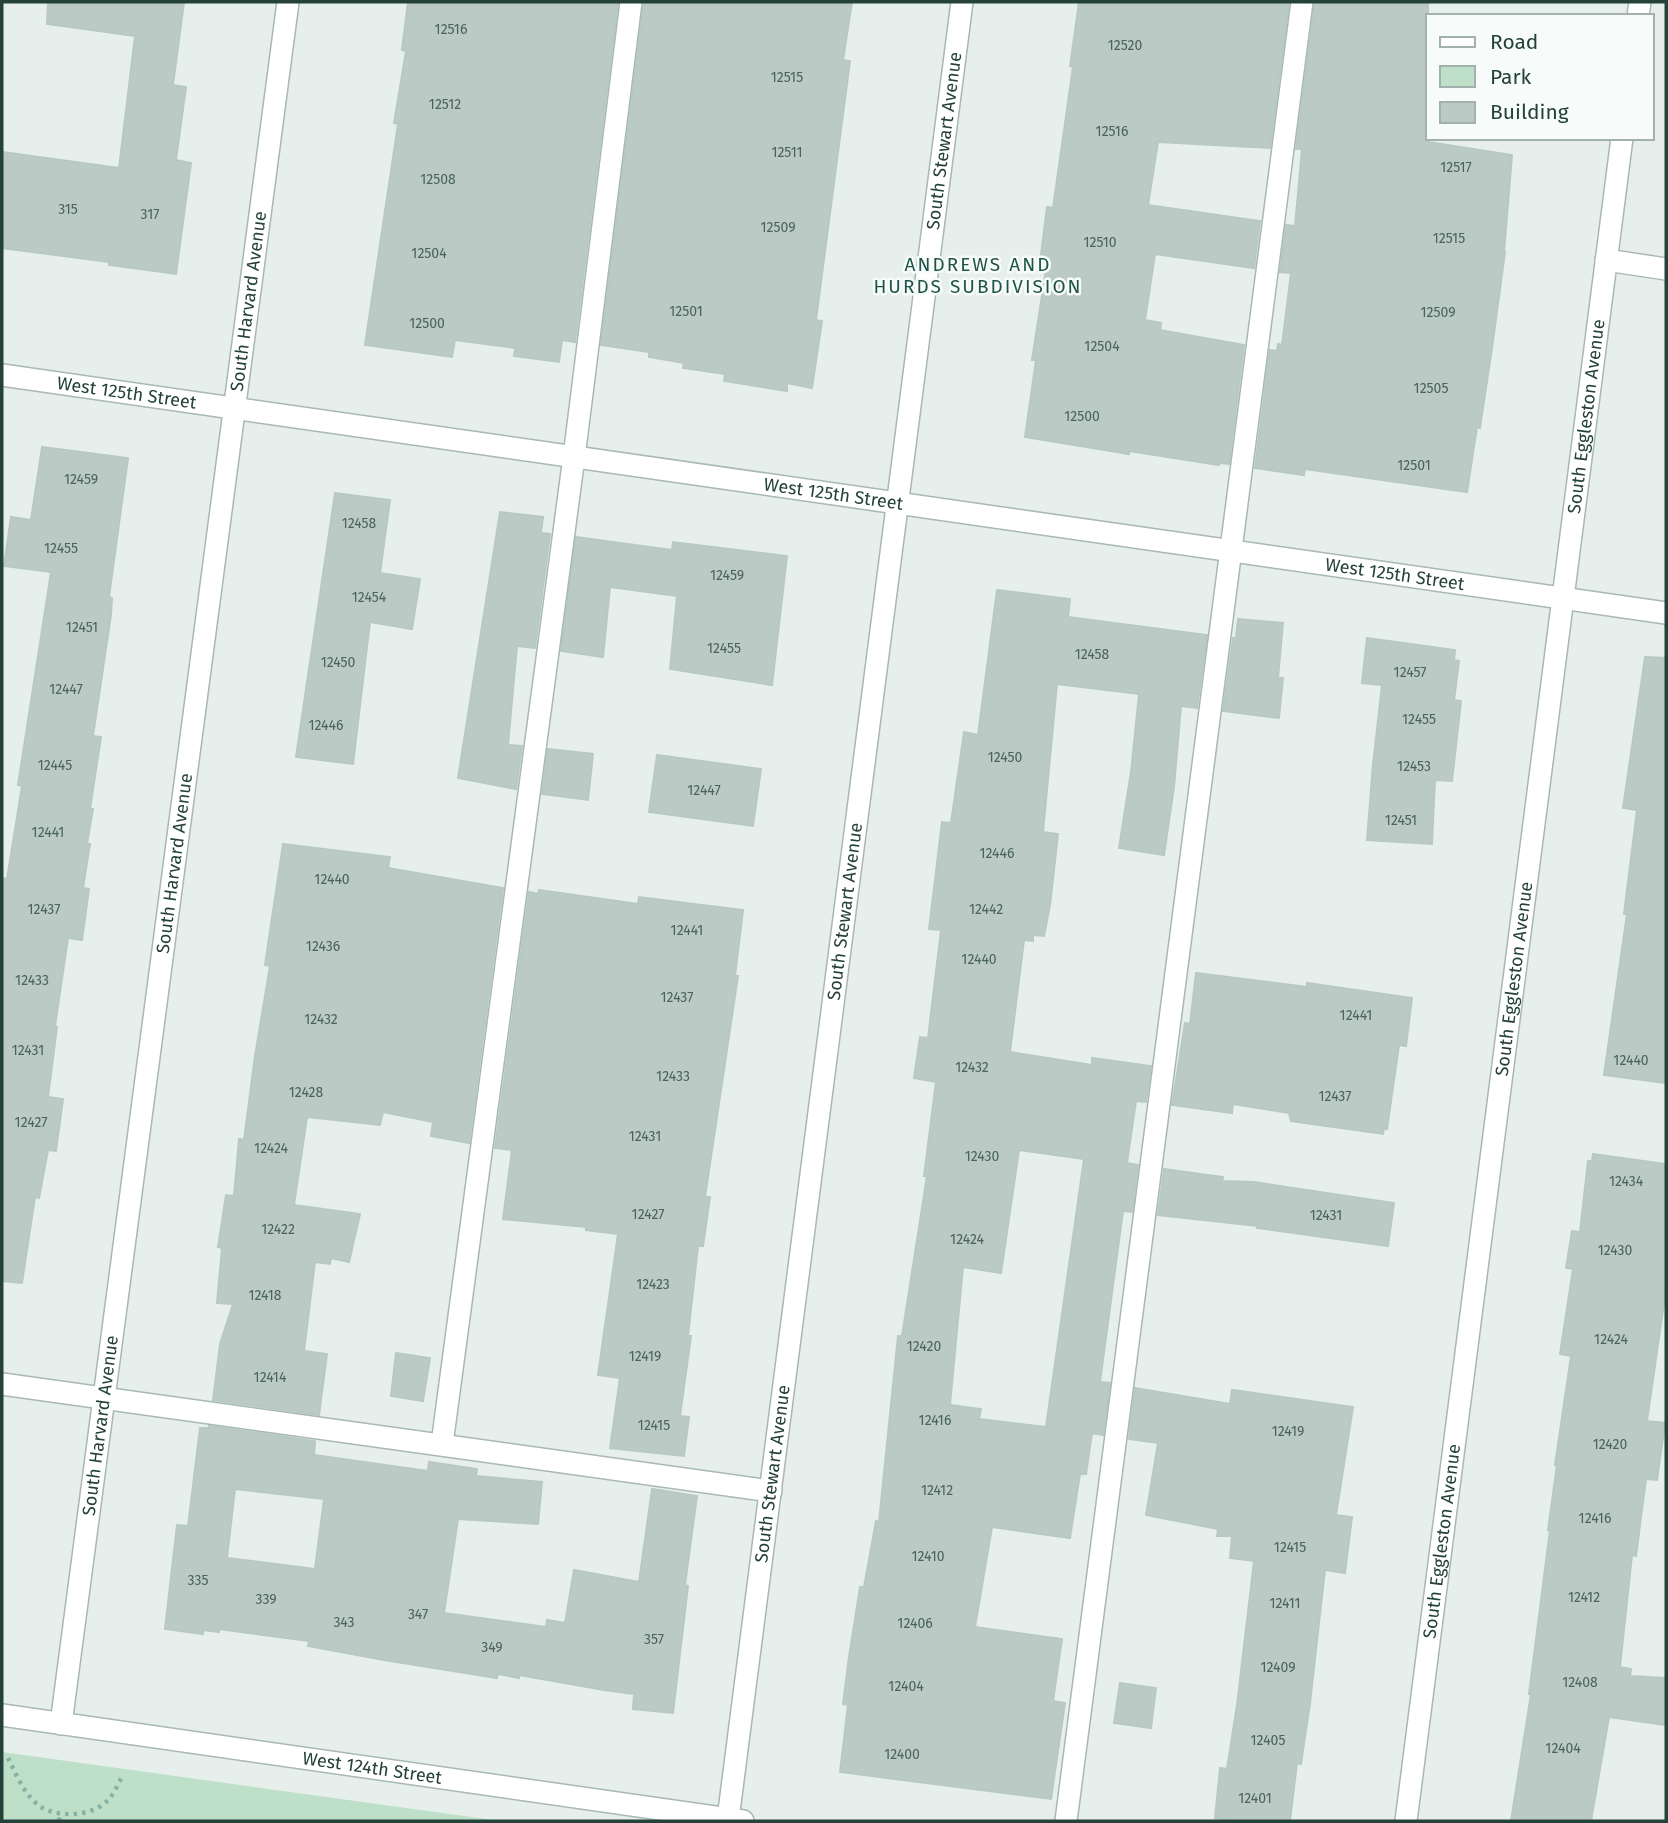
<svg xmlns="http://www.w3.org/2000/svg" width="1668" height="1823" viewBox="0 0 1668 1823" font-family="'Fira Sans',sans-serif">
	<style>
		.green { fill: #bfe0c8 }
		.building { fill: #bbcac4; stroke: #b8c9c2; stroke-width: 2; fill-rule: evenodd }
		.lines { fill: none; stroke-linecap: round; stroke-linejoin: round }
		.minor-casing { stroke: #a8b8b2; stroke-width: 24 }
		.path { stroke: #86b3a5; stroke-width: 4.5; stroke-dasharray: 3.5 5; stroke-linecap: butt }
		.minor { stroke: #fff; stroke-width: 21 }
		.labels { text-anchor: middle; stroke-width: 5; stroke-linejoin: round; paint-order: stroke }
		.number-label { font-size: 14px; fill: #4a645c }
		.street-label { font-size: 18px; fill: #24423a; stroke: #f7fbf9 }
		.neighbourhood-label { font-size: 19px; letter-spacing: 2px; fill: #1f5548; stroke: #f7fbf9 }
	</style>
	<rect width="100%" height="100%" fill="#e6efeb"/>
	<!-- green -->
	<path class="green" d="M 2,1752 L 500,1821 L 2,1821 Z"/>
	<!-- building -->
	<path class="building" d="M 48,2 L 184,2 L 173,85 L 186,87 L 176,160 L 191,163 L 176,274 L 109,265 L 109,262 L 2,248 L 2,152 L 119,168 L 135,36 L 47,24 Z
		M 408,2 L 618,2 L 575,342 L 562,340 L 559,362 L 514,356 L 515,348 L 455,340 L 452,357 L 365,345 L 398,124 L 394,123 L 406,51 L 402,50 Z
		M 644,2 L 852,2 L 843,60 L 850,61 L 816,320 L 822,321 L 812,388 L 787,383 L 787,391 L 724,381 L 725,374 L 683,368 L 684,363 L 649,357 L 649,352 L 601,345 Z
		M 1079,2 L 1289,2 L 1270,148 L 1158,142 L 1148,205 L 1260,221 L 1254,268 L 1155,254 L 1145,320 L 1161,323 L 1160,330 L 1244,345 L 1229,464 L 1219,463 L 1219,465 L 1129,451 L 1129,454 L 1025,437 L 1036,360 L 1032,360 L 1047,263 L 1040,263 L 1047,207 L 1053,208 L 1073,67 L 1070,66 Z
		M 1315,2 L 1428,2 L 1428,142 L 1512,155 L 1504,252 L 1505,252 L 1493,341 L 1480,428 L 1477,427 L 1467,492 L 1305,469 L 1304,475 L 1255,468 L 1270,350 L 1277,351 L 1278,344 L 1282,345 L 1291,273 L 1280,272 L 1286,225 L 1295,226 L 1302,149 L 1296,149 Z
		M 42,447 L 128,458 L 109,597 L 112,598 L 111,615 L 93,736 L 101,737 L 90,809 L 93,809 L 87,844 L 90,844 L 83,888 L 89,889 L 82,940 L 68,938 L 55,1026 L 57,1027 L 48,1097 L 63,1099 L 56,1151 L 48,1150 L 39,1198 L 35,1197 L 22,1283 L 2,1281 L 2,878 L 7,879 L 22,786 L 18,785 L 51,572 L 4,566 L 11,517 L 31,520 Z
		M 335,493 L 390,500 L 380,573 L 420,579 L 412,629 L 370,622 L 353,764 L 296,757 Z
		M 500,512 L 543,517 L 541,533 L 550,534 L 535,648 L 517,646 L 508,745 L 522,746 L 516,789 L 458,778 Z
		M 576,537 L 672,550 L 673,542 L 787,556 L 772,685 L 670,669 L 677,596 L 610,587 L 603,657 L 561,651 Z
		M 997,590 L 1070,599 L 1068,617 L 1207,635 L 1197,708 L 1181,706 L 1174,787 L 1164,855 L 1119,848 L 1131,772 L 1139,694 L 1057,684 L 1043,832 L 1058,834 L 1050,905 L 1044,936 L 1033,935 L 1033,941 L 1024,940 L 1010,1052 L 1092,1065 L 1092,1058 L 1151,1066 L 1146,1102 L 1136,1101 L 1127,1163 L 1138,1165 L 1132,1212 L 1123,1211 L 1100,1382 L 1110,1383 L 1103,1435 L 1092,1433 L 1086,1474 L 1080,1474 L 1070,1538 L 992,1527 L 975,1627 L 1062,1639 L 1053,1701 L 1065,1703 L 1051,1799 L 840,1772 L 848,1705 L 843,1704 L 849,1657 L 860,1587 L 864,1587 L 876,1521 L 879,1522 L 898,1336 L 902,1336 L 927,1176 L 924,1176 L 936,1082 L 914,1078 L 920,1037 L 928,1038 L 941,930 L 929,929 L 942,822 L 951,823 L 964,732 L 978,735 ZM 1019,1150 L 1084,1159 L 1046,1427 L 979,1419 L 981,1409 L 950,1405 L 963,1267 L 1001,1273 Z
		M 1238,619 L 1283,623 L 1278,678 L 1283,678 L 1279,718 L 1223,711 L 1233,638 L 1236,638 Z
		M 1367,638 L 1455,650 L 1454,660 L 1459,661 L 1454,700 L 1461,701 L 1452,781 L 1435,780 L 1432,844 L 1367,840 L 1373,764 L 1382,685 L 1362,683 Z
		M 1645,657 L 1666,658 L 1666,1083 L 1604,1075 L 1627,914 L 1624,914 L 1637,810 L 1623,808 Z
		M 548,749 L 593,754 L 588,800 L 542,794 Z
		M 657,755 L 761,769 L 753,826 L 649,812 Z
		M 283,844 L 390,857 L 388,868 L 503,888 L 469,1143 L 431,1136 L 433,1122 L 383,1112 L 380,1125 L 307,1117 L 294,1205 L 360,1214 L 349,1262 L 331,1258 L 330,1264 L 315,1262 L 304,1351 L 327,1354 L 319,1415 L 213,1400 L 220,1344 L 233,1304 L 217,1303 L 222,1248 L 218,1247 L 226,1195 L 234,1196 L 239,1139 L 244,1140 L 255,1056 L 270,966 L 265,965 Z
		M 539,890 L 638,904 L 639,897 L 743,910 L 735,976 L 738,976 L 705,1197 L 710,1197 L 703,1246 L 698,1246 L 688,1336 L 691,1336 L 680,1416 L 689,1417 L 684,1456 L 610,1448 L 620,1378 L 598,1375 L 618,1234 L 586,1230 L 586,1227 L 503,1219 L 512,1150 L 495,1148 L 529,892 L 538,894 Z
		M 1196,973 L 1307,987 L 1307,983 L 1412,998 L 1406,1046 L 1399,1045 L 1387,1129 L 1384,1129 L 1383,1134 L 1291,1121 L 1289,1113 L 1233,1104 L 1232,1113 L 1172,1105 L 1185,1023 L 1190,1024 Z
		M 1593,1154 L 1666,1164 L 1666,1289 L 1647,1421 L 1665,1423 L 1657,1480 L 1646,1479 L 1636,1556 L 1632,1555 L 1620,1667 L 1631,1669 L 1630,1676 L 1666,1678 L 1666,1725 L 1609,1717 L 1591,1821 L 1511,1821 L 1531,1694 L 1529,1694 L 1550,1530 L 1548,1530 L 1557,1465 L 1555,1465 L 1571,1356 L 1560,1354 L 1573,1269 L 1566,1268 L 1572,1231 L 1580,1232 L 1588,1161 L 1592,1161 Z
		M 1164,1169 L 1223,1177 L 1222,1181 L 1254,1182 L 1394,1203 L 1388,1246 L 1257,1228 L 1258,1226 L 1158,1215 Z
		M 396,1353 L 430,1358 L 423,1401 L 391,1396 Z
		M 1135,1388 L 1230,1404 L 1232,1390 L 1353,1407 L 1336,1515 L 1352,1517 L 1345,1573 L 1325,1570 L 1310,1703 L 1301,1764 L 1297,1763 L 1290,1821 L 1241,1821 L 1215,1818 L 1220,1768 L 1227,1769 L 1237,1705 L 1254,1561 L 1230,1558 L 1232,1536 L 1217,1536 L 1218,1529 L 1146,1515 L 1158,1443 L 1129,1439 Z
		M 209,1426 L 315,1441 L 314,1455 L 428,1471 L 429,1462 L 477,1469 L 476,1476 L 542,1482 L 538,1524 L 458,1519 L 444,1613 L 546,1627 L 547,1620 L 565,1623 L 574,1570 L 639,1582 L 652,1489 L 697,1496 L 685,1585 L 688,1586 L 673,1713 L 633,1709 L 634,1694 L 604,1690 L 519,1675 L 519,1678 L 498,1674 L 497,1678 L 384,1660 L 308,1646 L 309,1641 L 219,1629 L 219,1632 L 203,1630 L 203,1634 L 165,1629 L 177,1525 L 188,1526 L 200,1428 L 209,1428 ZM 235,1489 L 324,1499 L 315,1569 L 227,1558 Z
		M 1120,1683 L 1156,1688 L 1151,1728 L 1114,1723 Z"/>
	<g class="lines">
		<defs>
			<g id="minor">
				<path d="M 1638,16 L 1640,2"/>
				<path d="M 1606,260 L 1666,269"/>
				<path id="s1" d="M 2,375 L 1666,613"/>
				<path d="M 2,1384 L 771,1491"/>
				<path d="M 442,1444 L 574,457 L 631,2"/>
				<path id="s2" d="M 2,1715 L 743,1821"/>
				<path id="s3" d="M 61,1724 L 288,2"/>
				<path id="s4" d="M 728,1819 L 962,2"/>
				<path d="M 1066,1821 L 1302,2"/>
				<path id="s5" d="M 1406,1821 L 1622,138"/>
			</g>
		</defs>
		<!-- minor casing -->
		<use href="#minor" class="minor-casing"/>
		<!-- path -->
		<path class="path" d="M 8,1758 C 16,1774 23,1792 37,1804 C 54,1819 93,1817 108,1800 C 114,1794 118,1784 122,1777
			M 59,1821 L 60,1814"/>
		<!-- minor -->
		<use href="#minor" class="minor"/>
	</g>
	<g class="labels">
		<!-- number labels -->
		<g class="number-label">
			<text x="451" y="34">12516</text>
			<text x="1125" y="50">12520</text>
			<text x="787" y="82">12515</text>
			<text x="445" y="109">12512</text>
			<text x="1112" y="136">12516</text>
			<text x="787" y="157">12511</text>
			<text x="1456" y="172">12517</text>
			<text x="438" y="184">12508</text>
			<text x="68" y="214">315</text>
			<text x="150" y="219">317</text>
			<text x="778" y="232">12509</text>
			<text x="1449" y="243">12515</text>
			<text x="1100" y="247">12510</text>
			<text x="429" y="258">12504</text>
			<text x="686" y="316">12501</text>
			<text x="1438" y="317">12509</text>
			<text x="427" y="328">12500</text>
			<text x="1102" y="351">12504</text>
			<text x="1431" y="393">12505</text>
			<text x="1082" y="421">12500</text>
			<text x="1414" y="470">12501</text>
			<text x="81" y="484">12459</text>
			<text x="359" y="528">12458</text>
			<text x="61" y="553">12455</text>
			<text x="727" y="580">12459</text>
			<text x="369" y="602">12454</text>
			<text x="82" y="632">12451</text>
			<text x="724" y="653">12455</text>
			<text x="1092" y="659">12458</text>
			<text x="338" y="667">12450</text>
			<text x="1410" y="677">12457</text>
			<text x="66" y="694">12447</text>
			<text x="1419" y="724">12455</text>
			<text x="326" y="730">12446</text>
			<text x="1005" y="762">12450</text>
			<text x="55" y="770">12445</text>
			<text x="1414" y="771">12453</text>
			<text x="704" y="795">12447</text>
			<text x="1401" y="825">12451</text>
			<text x="48" y="837">12441</text>
			<text x="997" y="858">12446</text>
			<text x="332" y="884">12440</text>
			<text x="44" y="914">12437</text>
			<text x="986" y="914">12442</text>
			<text x="687" y="935">12441</text>
			<text x="323" y="951">12436</text>
			<text x="979" y="964">12440</text>
			<text x="32" y="985">12433</text>
			<text x="677" y="1002">12437</text>
			<text x="1356" y="1020">12441</text>
			<text x="321" y="1024">12432</text>
			<text x="28" y="1055">12431</text>
			<text x="1631" y="1065">12440</text>
			<text x="972" y="1072">12432</text>
			<text x="673" y="1081">12433</text>
			<text x="306" y="1097">12428</text>
			<text x="1335" y="1101">12437</text>
			<text x="31" y="1127">12427</text>
			<text x="645" y="1141">12431</text>
			<text x="271" y="1153">12424</text>
			<text x="982" y="1161">12430</text>
			<text x="1626" y="1186">12434</text>
			<text x="648" y="1219">12427</text>
			<text x="1326" y="1220">12431</text>
			<text x="278" y="1234">12422</text>
			<text x="967" y="1244">12424</text>
			<text x="1615" y="1255">12430</text>
			<text x="653" y="1289">12423</text>
			<text x="265" y="1300">12418</text>
			<text x="1611" y="1344">12424</text>
			<text x="924" y="1351">12420</text>
			<text x="645" y="1361">12419</text>
			<text x="270" y="1382">12414</text>
			<text x="935" y="1425">12416</text>
			<text x="654" y="1430">12415</text>
			<text x="1288" y="1436">12419</text>
			<text x="1610" y="1449">12420</text>
			<text x="937" y="1495">12412</text>
			<text x="1595" y="1523">12416</text>
			<text x="1290" y="1552">12415</text>
			<text x="928" y="1561">12410</text>
			<text x="198" y="1585">335</text>
			<text x="1584" y="1602">12412</text>
			<text x="266" y="1604">339</text>
			<text x="1285" y="1608">12411</text>
			<text x="418" y="1619">347</text>
			<text x="344" y="1627">343</text>
			<text x="915" y="1628">12406</text>
			<text x="654" y="1644">357</text>
			<text x="492" y="1652">349</text>
			<text x="1278" y="1672">12409</text>
			<text x="1580" y="1687">12408</text>
			<text x="906" y="1691">12404</text>
			<text x="1268" y="1745">12405</text>
			<text x="1563" y="1753">12404</text>
			<text x="902" y="1759">12400</text>
			<text x="1255" y="1803">12401</text>
		</g>
		<!-- street labels -->
		<g class="street-label">
			<text dy="6" stroke="none"><textPath href="#s4" startOffset="1692">South Stewart Avenue</textPath></text>
			<text dy="6" stroke="none"><textPath href="#s3" startOffset="1435">South Harvard Avenue</textPath></text>
			<text dy="6" stroke="none"><textPath href="#s1" startOffset="126">West 125th Street</textPath></text>
			<text dy="6" stroke="none"><textPath href="#s5" startOffset="1416">South Eggleston Avenue</textPath></text>
			<text dy="6" stroke="none"><textPath href="#s1" startOffset="840">West 125th Street</textPath></text>
			<text dy="6" stroke="none"><textPath href="#s1" startOffset="1407">West 125th Street</textPath></text>
			<text dy="6" stroke="none"><textPath href="#s3" startOffset="868">South Harvard Avenue</textPath></text>
			<text dy="6" stroke="none"><textPath href="#s4" startOffset="915">South Stewart Avenue</textPath></text>
			<text dy="6" stroke="none"><textPath href="#s5" startOffset="849">South Eggleston Avenue</textPath></text>
			<text dy="6" stroke="none"><textPath href="#s3" startOffset="301">South Harvard Avenue</textPath></text>
			<text dy="6" stroke="none"><textPath href="#s4" startOffset="348">South Stewart Avenue</textPath></text>
			<text dy="6" stroke="none"><textPath href="#s5" startOffset="282">South Eggleston Avenue</textPath></text>
			<text dy="6" stroke="none"><textPath href="#s2" startOffset="374">West 124th Street</textPath></text>
		</g>
		<!-- neighbourhood labels -->
		<g class="neighbourhood-label">
			<text x="978" y="271">ANDREWS AND<tspan x="978" dy="22">HURDS SUBDIVISION</tspan></text>
		</g>
	</g>
	<!-- border -->
	<rect width="1668" height="1823" fill="none" stroke="#24423a" stroke-width="7"/>
	<!-- legend -->
	<rect x="1426" y="14" width="228" height="126" fill="#f7fbf9" stroke="#a3b1ad" stroke-width="2"/>
	<rect x="1440" y="37" width="35" height="10" fill="#ffffff" stroke="#a3b1ad" stroke-width="2"/>
	<text x="1490" y="49" font-size="21" fill="#24423a">Road</text>
	<rect x="1440" y="66" width="35" height="21" fill="#bfe0c8" stroke="#a3b1ad" stroke-width="2"/>
	<text x="1490" y="84" font-size="21" fill="#24423a">Park</text>
	<rect x="1440" y="102" width="35" height="21" fill="#bbcac4" stroke="#a3b1ad" stroke-width="2"/>
	<text x="1490" y="119" font-size="21" fill="#24423a">Building</text>
</svg>
